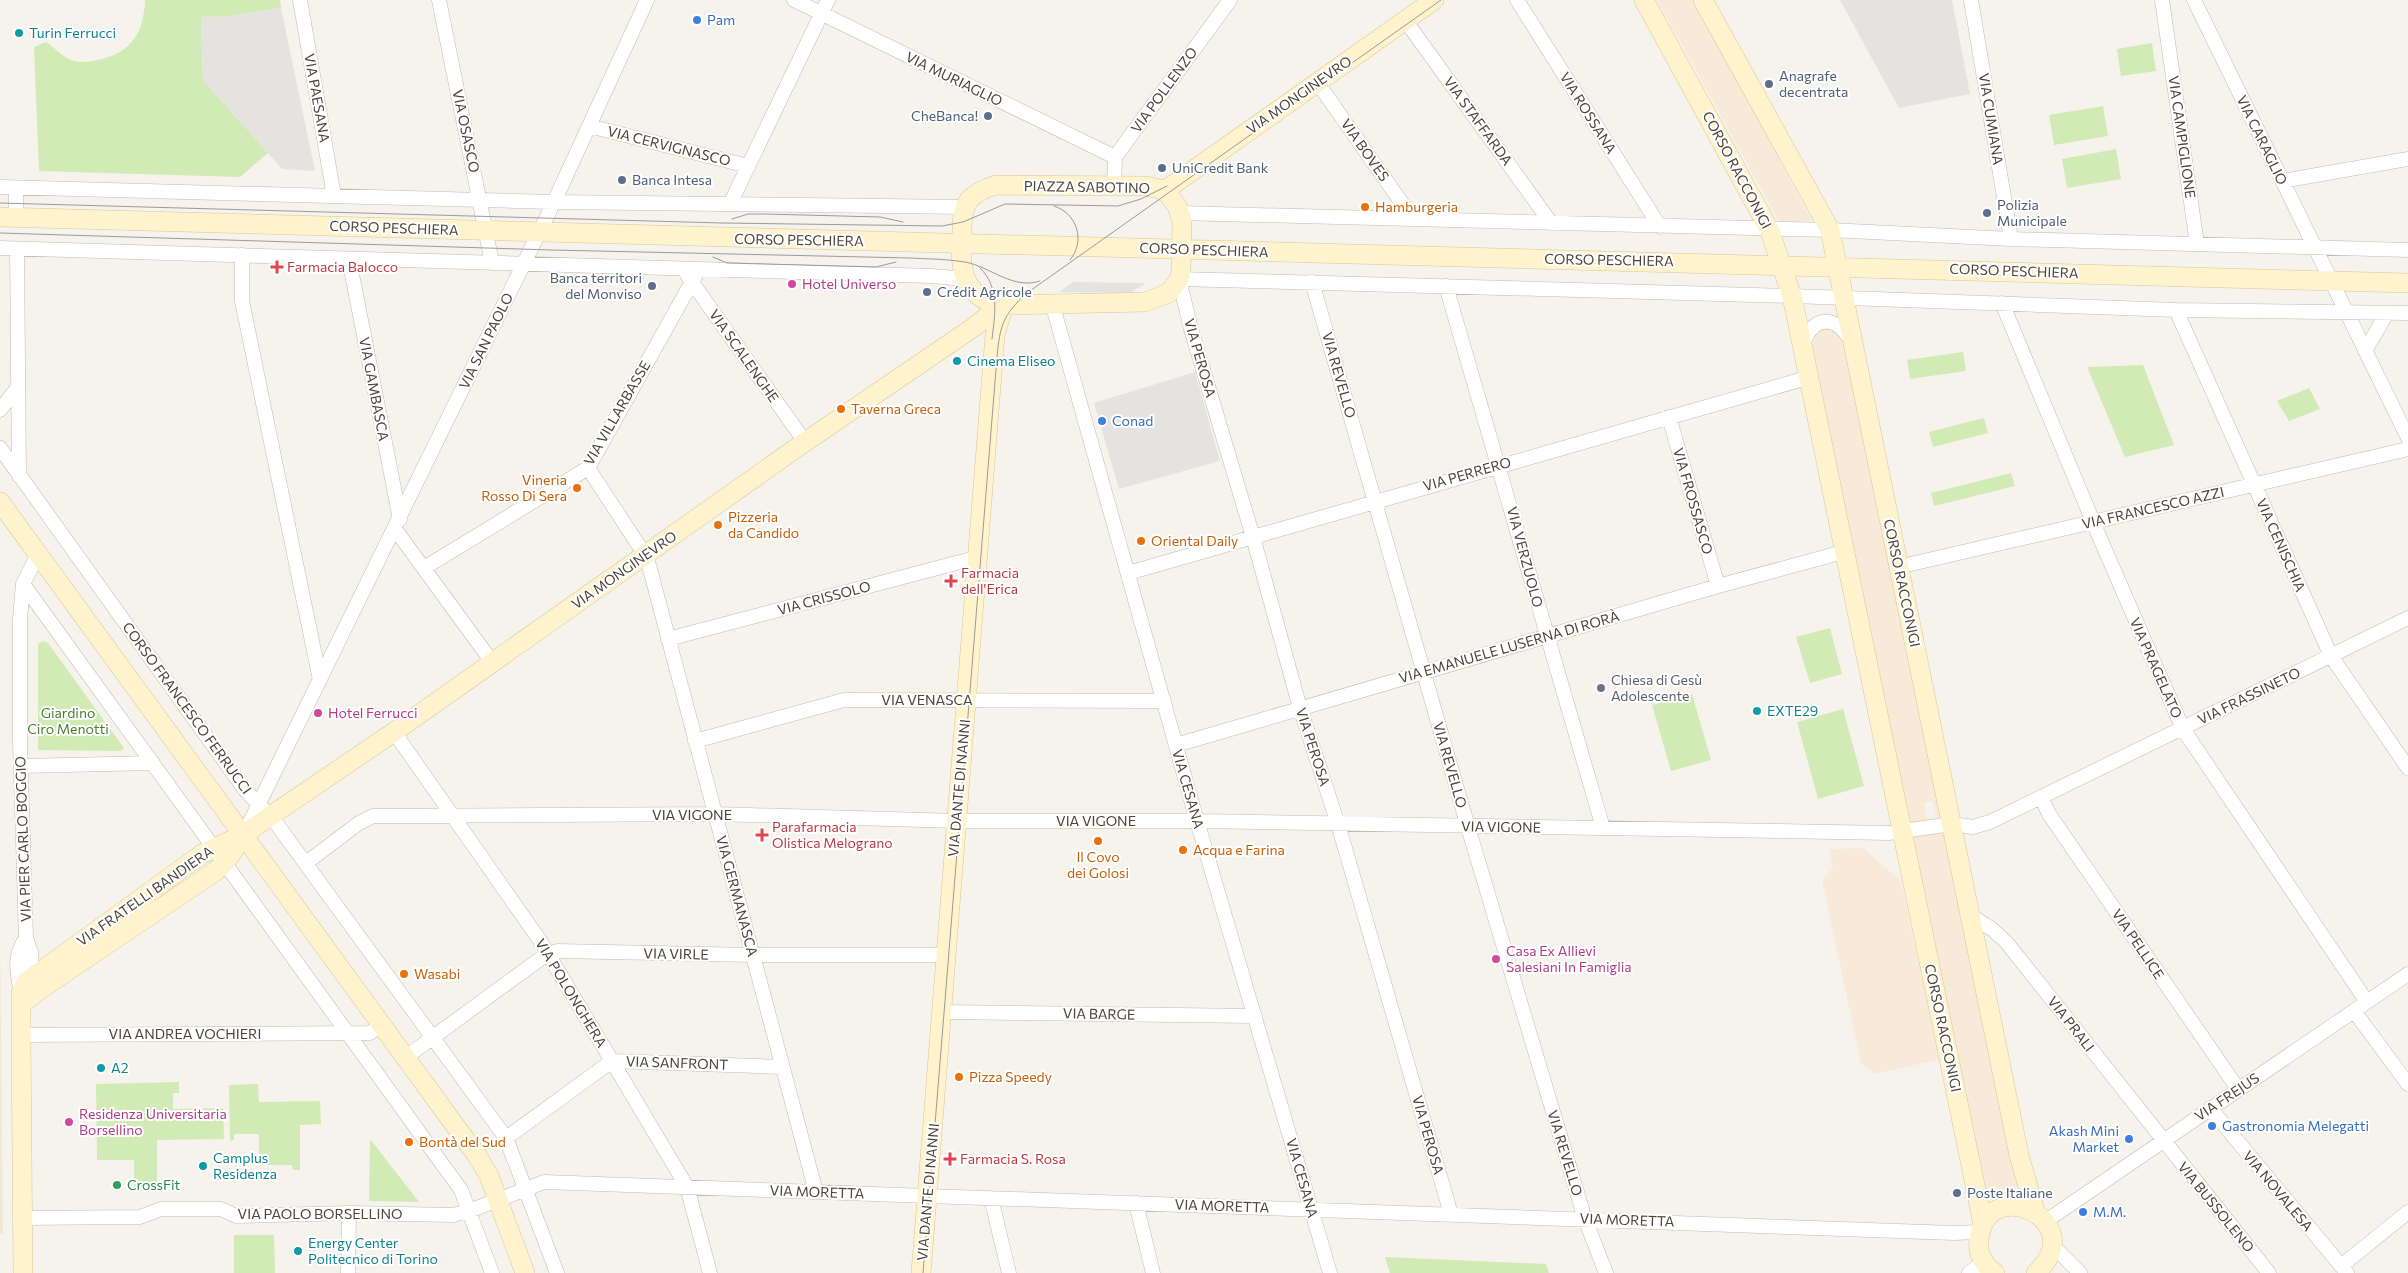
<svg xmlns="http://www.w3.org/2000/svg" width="2408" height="1273" viewBox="0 0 2408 1273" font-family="Commissioner,sans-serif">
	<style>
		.commercial { fill: #f7ead8 }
		.education { fill: #efe8d6 }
		.green { fill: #d2eab5 }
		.parking { fill: #e5e3e0 }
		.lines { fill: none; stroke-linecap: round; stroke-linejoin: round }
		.street-casing { stroke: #c2bbae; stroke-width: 15 }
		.secondary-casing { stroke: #d6c79b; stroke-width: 20 }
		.street { stroke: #fff; stroke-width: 14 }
		.secondary { stroke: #fff3cd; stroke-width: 19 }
		.tram { stroke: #9a9a9a; stroke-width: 1 }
		.shop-dot { fill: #3f7fe0; stroke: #fff; stroke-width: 2 }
		.culture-dot { fill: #0f9aa8; stroke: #fff; stroke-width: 2 }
		.service-dot { fill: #5c6f8a; stroke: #fff; stroke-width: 2 }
		.food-dot { fill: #e8710a; stroke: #fff; stroke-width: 2 }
		.health-dot { fill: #e0444e; stroke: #fff; stroke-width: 2 }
		.hotel-dot { fill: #d1479c; stroke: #fff; stroke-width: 2 }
		.worship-dot { fill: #6b7280; stroke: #fff; stroke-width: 2 }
		.leisure-dot { fill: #2e9e5b; stroke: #fff; stroke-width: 2 }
		.labels { text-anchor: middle; stroke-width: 4; stroke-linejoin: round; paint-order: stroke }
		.shop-label { font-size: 14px; fill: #366cbe; stroke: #fff; text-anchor: start }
		.culture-label { font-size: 14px; fill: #0d838f; stroke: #fff; text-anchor: start }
		.service-label { font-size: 14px; fill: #4e5e75; stroke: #fff; text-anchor: start }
		.street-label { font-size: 14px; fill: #4b4439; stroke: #fff }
		.food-label { font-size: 14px; fill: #c56008; stroke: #fff; text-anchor: start }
		.health-label { font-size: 14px; fill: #be3a42; stroke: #fff; text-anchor: start }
		.hotel-label { font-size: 14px; fill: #b23c85; stroke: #fff; text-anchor: start }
		.worship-label { font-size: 14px; fill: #5b616d; stroke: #fff; text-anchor: start }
		.park-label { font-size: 14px; fill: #4a7f2a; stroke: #fff }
		.leisure-label { font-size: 14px; fill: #27864d; stroke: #fff; text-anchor: start }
	</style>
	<rect width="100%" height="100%" fill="#f6f3ec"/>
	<!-- commercial -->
	<path class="commercial" d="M 1657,0 L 1693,0 L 1812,221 L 1780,222 L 1777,218 Z
		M 1824,326 L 1844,336 L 1944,818 L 1937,819 L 1933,801 L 1924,803 L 1928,821 L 1909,824 L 1809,335 Z
		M 1948,829 L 2023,1185 L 1986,1194 L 1911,835 Z
		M 1863,848 L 1901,881 L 1939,1059 L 1876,1074 L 1861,1064 L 1822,880 L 1833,868 L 1829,849 Z"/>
	<!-- education -->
	<path class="education" d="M 0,932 L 3,1234 L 0,1234 Z"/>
	<!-- green -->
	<path class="green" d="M 145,0 L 280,0 L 281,8 L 229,16 L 201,17 L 203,80 L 268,153 L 240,177 L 39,171 L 34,47 L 46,42 C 54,47 63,57 71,60 C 79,63 90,62 98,60 C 131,53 144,33 145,0 Z
		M 2152,43 L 2156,71 L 2121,76 L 2117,49 Z
		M 2103,106 L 2108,136 L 2054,145 L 2049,115 Z
		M 2116,149 L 2121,179 L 2067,188 L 2062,159 Z
		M 1963,352 L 1966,371 L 1910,379 L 1907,360 Z
		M 2143,365 L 2174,445 L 2125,457 L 2087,367 Z
		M 2309,388 L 2320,409 L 2289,421 L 2277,401 Z
		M 1984,418 L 1988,433 L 1933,447 L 1929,432 Z
		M 2011,473 L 2015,486 L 1934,506 L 1931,493 Z
		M 1830,628 L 1842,674 L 1810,683 L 1796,637 Z
		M 43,641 L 48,643 L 124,748 L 122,751 L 38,750 L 38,644 Z
		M 1692,694 L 1711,760 L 1671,771 L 1652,705 Z
		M 1843,709 L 1864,786 L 1818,799 L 1797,722 Z
		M 179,1082 L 179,1093 L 173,1093 L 173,1109 L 223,1108 L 224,1139 L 157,1140 L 157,1191 L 134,1191 L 134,1160 L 97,1160 L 96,1084 Z
		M 258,1084 L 259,1102 L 320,1101 L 321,1124 L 300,1125 L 300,1170 L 293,1170 L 292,1165 L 259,1165 L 259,1134 L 234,1134 L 234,1140 L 230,1141 L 229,1085 Z
		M 370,1139 L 419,1202 L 369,1201 Z
		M 234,1235 L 274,1235 L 275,1273 L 234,1273 Z
		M 1385,1257 L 1546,1264 L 1549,1273 L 1390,1273 Z"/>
	<!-- parking -->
	<path class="parking" d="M 1840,0 L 1952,0 L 1970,94 L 1899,108 Z
		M 281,8 L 315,171 L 282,169 L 203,80 L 201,17 L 229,16 Z
		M 1073,282 L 1146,283 L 1130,293 L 1059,292 Z
		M 1195,372 L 1220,461 L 1119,489 L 1094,403 Z"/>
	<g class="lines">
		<defs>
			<path id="street" d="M 300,0 L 334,196
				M 439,0 L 492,263
				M 794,0 L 1115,157
				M 1517,0 L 1660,227
				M 1971,0 L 2011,239
				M 2162,0 L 2197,244
				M 2194,0 L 2408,438
				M 1405,20 L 1551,223
				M 1317,82 L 1413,219
				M 589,126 L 748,166
				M 2282,181 L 2408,159
				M 1114,185 L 1115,157 L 1230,0
				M 0,187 L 554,202 L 966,207
				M 730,204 L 828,0
				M 1180,213 L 1830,230 L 2011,239 L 2408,250
				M 16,218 L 16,188
				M 0,248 L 932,276 L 965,279
				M 17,249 L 19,476
				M 242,255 L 242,301 L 320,680
				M 349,259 L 400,519
				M 687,275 L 805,442
				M 1312,282 L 1468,827 L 1585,1219 L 1606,1273
				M 1446,286 L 1603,828
				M 1052,303 L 1197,821 L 1330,1273
				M 2002,303 L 2099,536 L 2183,729 L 2367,1002
				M 2176,310 L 2331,656 L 2408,768
				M 1802,348 C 1810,319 1832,311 1850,339
				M 2365,351 L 2387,313
				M 0,410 L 18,387
				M 1669,417 L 1718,586
				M 0,448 L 245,790 L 273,819 L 506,1138 L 557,1273
				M 588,468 L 647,558 L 816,1192
				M 395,529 L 492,662
				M 1898,567 L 2408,449
				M 424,568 L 588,468 L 698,271
				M 1128,573 L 1807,378
				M 23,584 L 461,1190 L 492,1273
				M 668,639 L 979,557
				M 394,732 L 541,942 L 687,1187 L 710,1273
				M 695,741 L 844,700 L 1164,701
				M 1176,745 L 1718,586 L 1843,552
				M 22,766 L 153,763
				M 2041,797 L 2049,814 L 2238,1089
				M 245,832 L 554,202 L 647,0
				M 306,863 L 359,823 L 373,816 L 715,814 L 957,821 L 1197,821 L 1889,833 L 1952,824 L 1973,827 L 1990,822 L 2408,618
				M 1971,916 L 1992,929 L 2007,943 L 2269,1273
				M 26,938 L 31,952 L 31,983
				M 21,993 C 17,972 13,956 26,938 L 20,742 L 20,619 L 23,584 L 37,556
				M 2354,1011 L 2408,1084
				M 943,1012 L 1255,1016
				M 21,1035 L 370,1033 L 382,1024
				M 406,1057 L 540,959 L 548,954 L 558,951 L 753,955 L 946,955
				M 2210,1108 L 2347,1273
				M 506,1138 L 612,1061 L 783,1067
				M 991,1198 L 1009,1273
				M 1136,1203 L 1153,1273
				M 1451,1214 L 1338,824 L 1300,708 L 1253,537 L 1191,329 L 1179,279 L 1792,296 L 2176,310 L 2408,313
				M 22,1218 L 140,1217 L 161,1209 L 221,1209 L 236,1216 L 349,1213 L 453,1215 L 469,1211 L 544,1182 L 1954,1233 L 1980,1232
				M 2046,1221 L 2408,974
				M 2052,1245 L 2080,1273
				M 2341,1266 L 2408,1212
				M 348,1273 L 349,1213
				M 1969,1273 L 1984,1262"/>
			<path id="secondary" d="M 1644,0 L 1769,229 L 1792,296 L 1983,1224
				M 1703,0 L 1830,230 L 2019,1155 L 2035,1211
				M 996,185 L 1146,186 L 1160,189 L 1167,193 L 1177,206 L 1182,221 L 1181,271 L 1179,279 L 1169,293 L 1145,302 L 999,305 C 962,296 959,266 962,234 C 962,223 962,210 969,200 C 976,192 986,188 996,185 Z
				M 1164,191 L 1434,0
				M 0,217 L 2408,283
				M 0,502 L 478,1157 L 489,1176 L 525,1273
				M 22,1004 L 42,988 L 216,871 L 225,863 L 244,834
				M 23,1273 L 21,1035 L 21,993 L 26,982 L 202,854 L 244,834 L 394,732 L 805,442 L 974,327 L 1002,304
				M 921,1273 L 995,335 L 1004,304
				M 1995,1273 C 1984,1266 1977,1253 1979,1240 C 1985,1172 2093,1220 2036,1273"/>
		</defs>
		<!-- street casing -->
		<use href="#street" class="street-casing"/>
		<!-- secondary casing -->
		<use href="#secondary" class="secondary-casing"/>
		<!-- street -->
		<use href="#street" class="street"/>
		<!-- secondary -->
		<use href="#secondary" class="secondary"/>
		<!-- tram -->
		<path class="tram" d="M 0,203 L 722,223 L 942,226 L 963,222 L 1005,204 L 1118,206 L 1141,199 L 1167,186
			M 1054,206 C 1077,213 1086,241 1070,260
			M 732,219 L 748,214 L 765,214 L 880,217 L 903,222
			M 0,233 L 552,250 L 910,258 C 928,259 948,259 965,262 C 991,267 1013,290 1040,281
			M 713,257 L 727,263 L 876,267 L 896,262
			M 980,268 C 1000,287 995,314 992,339
			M 923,1273 L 997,357 C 1000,325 1003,315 1027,293 L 1441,0"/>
	</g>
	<!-- markers -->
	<g class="shop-dot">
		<circle cx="697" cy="20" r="5"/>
		<circle cx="1102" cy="421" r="5"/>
		<circle cx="2212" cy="1126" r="5"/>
		<circle cx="2129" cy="1139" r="5"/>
		<circle cx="2083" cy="1212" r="5"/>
	</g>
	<g class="culture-dot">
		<circle cx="19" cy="33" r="5"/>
		<circle cx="957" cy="361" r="5"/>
		<circle cx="1757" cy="711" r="5"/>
		<circle cx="101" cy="1068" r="5"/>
		<circle cx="203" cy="1166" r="5"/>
		<circle cx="298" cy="1251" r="5"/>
	</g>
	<g class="service-dot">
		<circle cx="1769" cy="84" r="5"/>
		<circle cx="988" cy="116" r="5"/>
		<circle cx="1162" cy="168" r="5"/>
		<circle cx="622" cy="180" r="5"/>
		<circle cx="1987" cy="213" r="5"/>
		<circle cx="652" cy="286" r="5"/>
		<circle cx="927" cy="292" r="5"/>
		<circle cx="1957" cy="1193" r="5"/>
	</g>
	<g class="food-dot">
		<circle cx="1365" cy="207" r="5"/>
		<circle cx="841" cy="409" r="5"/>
		<circle cx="577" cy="488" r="5"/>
		<circle cx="718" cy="525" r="5"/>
		<circle cx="1141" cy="541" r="5"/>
		<circle cx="1098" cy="841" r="5"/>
		<circle cx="1183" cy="850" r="5"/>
		<circle cx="404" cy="974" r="5"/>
		<circle cx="959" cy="1077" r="5"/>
		<circle cx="409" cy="1142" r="5"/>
	</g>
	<g class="health-dot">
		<path d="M274.5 259.5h5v5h5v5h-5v5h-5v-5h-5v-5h5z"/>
		<path d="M948.5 573.5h5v5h5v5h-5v5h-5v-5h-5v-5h5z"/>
		<path d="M759.5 827.5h5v5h5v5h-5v5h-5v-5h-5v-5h5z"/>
		<path d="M947.5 1151.5h5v5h5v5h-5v5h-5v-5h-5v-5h5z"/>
	</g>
	<g class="hotel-dot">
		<circle cx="792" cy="284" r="5"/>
		<circle cx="318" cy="713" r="5"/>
		<circle cx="1496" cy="959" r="5"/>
		<circle cx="69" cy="1122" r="5"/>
	</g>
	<circle class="worship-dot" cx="1601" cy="688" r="5"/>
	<circle class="leisure-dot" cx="117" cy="1185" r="5"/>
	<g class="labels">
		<!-- shop labels -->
		<g class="shop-label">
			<text x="707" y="25">Pam</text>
			<text x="1112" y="426">Conad</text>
			<text x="2222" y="1131">Gastronomia Melegatti</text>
			<text x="2119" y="1136" text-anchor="end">Akash Mini<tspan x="2119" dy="16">Market</tspan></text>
			<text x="2093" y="1217">M.M.</text>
		</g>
		<!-- culture labels -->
		<g class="culture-label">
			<text x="29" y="38">Turin Ferrucci</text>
			<text x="967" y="366">Cinema Eliseo</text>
			<text x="1767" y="716">EXTE29</text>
			<text x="111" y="1073">A2</text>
			<text x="213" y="1163">Camplus<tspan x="213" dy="16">Residenza</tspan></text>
			<text x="308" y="1248">Energy Center<tspan x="308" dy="16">Politecnico di Torino</tspan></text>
		</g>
		<!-- service labels -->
		<g class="service-label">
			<text x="1779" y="81">Anagrafe<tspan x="1779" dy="16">decentrata</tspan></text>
			<text x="978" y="121" text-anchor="end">CheBanca!</text>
			<text x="1172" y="173">UniCredit Bank</text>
			<text x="632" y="185">Banca Intesa</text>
			<text x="1997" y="210">Polizia<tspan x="1997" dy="16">Municipale</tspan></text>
			<text x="642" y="283" text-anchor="end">Banca territori<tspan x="642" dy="16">del Monviso</tspan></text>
			<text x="937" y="297">Crédit Agricole</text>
			<text x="1967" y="1198">Poste Italiane</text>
		</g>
		<!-- street labels -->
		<g class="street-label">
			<text transform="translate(954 79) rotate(26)" y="5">VIA MURIAGLIO</text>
			<text transform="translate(1164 90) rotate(-54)" y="5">VIA POLLENZO</text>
			<text transform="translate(1299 95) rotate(-35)" y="5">VIA MONGINEVRO</text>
			<text transform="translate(317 98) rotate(80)" y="5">VIA PAESANA</text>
			<text transform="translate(1588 113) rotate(58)" y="5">VIA ROSSANA</text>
			<text transform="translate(1991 119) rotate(81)" y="5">VIA CUMIANA</text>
			<text transform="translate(1478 121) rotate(54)" y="5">VIA STAFFARDA</text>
			<text transform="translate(466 131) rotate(78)" y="5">VIA OSASCO</text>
			<text transform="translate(2182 137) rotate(82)" y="5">VIA CAMPIGLIONE</text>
			<text transform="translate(2262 140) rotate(64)" y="5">VIA CARAGLIO</text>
			<text transform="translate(669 146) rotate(14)" y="5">VIA CERVIGNASCO</text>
			<text transform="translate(1365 150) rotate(55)" y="5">VIA BOVES</text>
			<text transform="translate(1737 170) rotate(62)" y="5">CORSO RACCONIGI</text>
			<text transform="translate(1087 187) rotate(1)" y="5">PIAZZA SABOTINO</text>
			<text transform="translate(394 228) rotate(2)" y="5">CORSO PESCHIERA</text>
			<text transform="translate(799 240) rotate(1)" y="5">CORSO PESCHIERA</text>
			<text transform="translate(1204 250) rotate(2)" y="5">CORSO PESCHIERA</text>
			<text transform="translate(1609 260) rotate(1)" y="5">CORSO PESCHIERA</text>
			<text transform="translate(2014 271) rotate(2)" y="5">CORSO PESCHIERA</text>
			<text transform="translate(486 341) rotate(-64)" y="5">VIA SAN PAOLO</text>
			<text transform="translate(744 356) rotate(55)" y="5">VIA SCALENGHE</text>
			<text transform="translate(1200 358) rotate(74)" y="5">VIA PEROSA</text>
			<text transform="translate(1339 375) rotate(74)" y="5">VIA REVELLO</text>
			<text transform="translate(374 389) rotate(79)" y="5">VIA GAMBASCA</text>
			<text transform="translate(617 413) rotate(-60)" y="5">VIA VILLARBASSE</text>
			<text transform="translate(1467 474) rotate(-16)" y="5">VIA PERRERO</text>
			<text transform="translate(1693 501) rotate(74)" y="5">VIA FROSSASCO</text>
			<text transform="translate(2153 508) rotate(-13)" y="5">VIA FRANCESCO AZZI</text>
			<text transform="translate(2281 545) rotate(66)" y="5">VIA CENISCHIA</text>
			<text transform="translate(1525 557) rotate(75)" y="5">VIA VERZUOLO</text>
			<text transform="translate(624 570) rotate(-35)" y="5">VIA MONGINEVRO</text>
			<text transform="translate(1902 583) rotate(78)" y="5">CORSO RACCONIGI</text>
			<text transform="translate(824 598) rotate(-15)" y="5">VIA CRISSOLO</text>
			<text transform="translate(1509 647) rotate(-16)" y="5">VIA EMANUELE LUSERNA DI RORÀ</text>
			<text transform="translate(2156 668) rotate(66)" y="5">VIA PRAGELATO</text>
			<text transform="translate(2249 696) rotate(-26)" y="5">VIA FRASSINETO</text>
			<text x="927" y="705">VIA VENASCA</text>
			<text transform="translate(187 708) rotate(54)" y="5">CORSO FRANCESCO FERRUCCI</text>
			<text transform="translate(1313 747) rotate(72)" y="5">VIA PEROSA</text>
			<text transform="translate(1450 765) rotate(74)" y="5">VIA REVELLO</text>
			<text transform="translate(959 788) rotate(-85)" y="5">VIA DANTE DI NANNI</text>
			<text transform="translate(1188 789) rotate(74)" y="5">VIA CESANA</text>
			<text x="692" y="820">VIA VIGONE</text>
			<text x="1096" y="826">VIA VIGONE</text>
			<text transform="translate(1501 827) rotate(1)" y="5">VIA VIGONE</text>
			<text transform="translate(23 839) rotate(-92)" y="5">VIA PIER CARLO BOGGIO</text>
			<text transform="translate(145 896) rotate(-35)" y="5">VIA FRATELLI BANDIERA</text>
			<text transform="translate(737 896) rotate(75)" y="5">VIA GERMANASCA</text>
			<text transform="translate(2138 944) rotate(56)" y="5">VIA PELLICE</text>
			<text transform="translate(676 954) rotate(1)" y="5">VIA VIRLE</text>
			<text transform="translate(571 993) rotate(59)" y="5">VIA POLONGHERA</text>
			<text transform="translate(1099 1014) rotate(1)" y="5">VIA BARGE</text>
			<text transform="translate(2071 1024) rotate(52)" y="5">VIA PRALI</text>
			<text transform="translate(1943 1028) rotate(78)" y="5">CORSO RACCONIGI</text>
			<text x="185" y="1039">VIA ANDREA VOCHIERI</text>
			<text transform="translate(677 1063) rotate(2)" y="5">VIA SANFRONT</text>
			<text transform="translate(2227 1097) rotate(-34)" y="5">VIA FREJUS</text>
			<text transform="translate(1428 1135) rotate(74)" y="5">VIA PEROSA</text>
			<text transform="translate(1565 1153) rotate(73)" y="5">VIA REVELLO</text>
			<text transform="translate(1302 1178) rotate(74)" y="5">VIA CESANA</text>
			<text transform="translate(2278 1191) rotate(50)" y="5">VIA NOVALESA</text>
			<text transform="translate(817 1192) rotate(2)" y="5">VIA MORETTA</text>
			<text transform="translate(928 1192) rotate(-85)" y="5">VIA DANTE DI NANNI</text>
			<text transform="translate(1222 1206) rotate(2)" y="5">VIA MORETTA</text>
			<text transform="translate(2216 1207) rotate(51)" y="5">VIA BUSSOLENO</text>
			<text x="320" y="1219">VIA PAOLO BORSELLINO</text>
			<text transform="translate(1627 1220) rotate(2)" y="5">VIA MORETTA</text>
		</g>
		<!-- food labels -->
		<g class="food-label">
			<text x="1375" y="212">Hamburgeria</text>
			<text x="851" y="414">Taverna Greca</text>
			<text x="567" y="485" text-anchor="end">Vineria<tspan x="567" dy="16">Rosso Di Sera</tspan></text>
			<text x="728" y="522">Pizzeria<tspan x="728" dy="16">da Candido</tspan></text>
			<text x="1151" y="546">Oriental Daily</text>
			<text x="1193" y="855">Acqua e Farina</text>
			<text x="1098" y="862" text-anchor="middle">Il Covo<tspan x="1098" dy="16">dei Golosi</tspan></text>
			<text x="414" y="979">Wasabi</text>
			<text x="969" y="1082">Pizza Speedy</text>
			<text x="419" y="1147">Bontà del Sud</text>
		</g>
		<!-- health labels -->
		<g class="health-label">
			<text x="287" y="272">Farmacia Balocco</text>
			<text x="961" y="578">Farmacia<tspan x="961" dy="16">dell'Erica</tspan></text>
			<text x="772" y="832">Parafarmacia<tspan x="772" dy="16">Olistica Melograno</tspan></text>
			<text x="960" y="1164">Farmacia S. Rosa</text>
		</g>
		<!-- hotel labels -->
		<g class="hotel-label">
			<text x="802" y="289">Hotel Universo</text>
			<text x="328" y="718">Hotel Ferrucci</text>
			<text x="1506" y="956">Casa Ex Allievi<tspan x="1506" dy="16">Salesiani In Famiglia</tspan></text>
			<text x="79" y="1119">Residenza Universitaria<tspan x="79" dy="16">Borsellino</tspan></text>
		</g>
		<!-- worship labels -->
		<g class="worship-label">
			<text x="1611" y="685">Chiesa di Gesù<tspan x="1611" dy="16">Adolescente</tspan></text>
		</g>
		<!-- park labels -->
		<g class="park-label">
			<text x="68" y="718">Giardino<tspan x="68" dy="16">Ciro Menotti</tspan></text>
		</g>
		<!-- leisure labels -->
		<g class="leisure-label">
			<text x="127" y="1190">CrossFit</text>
		</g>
	</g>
</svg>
